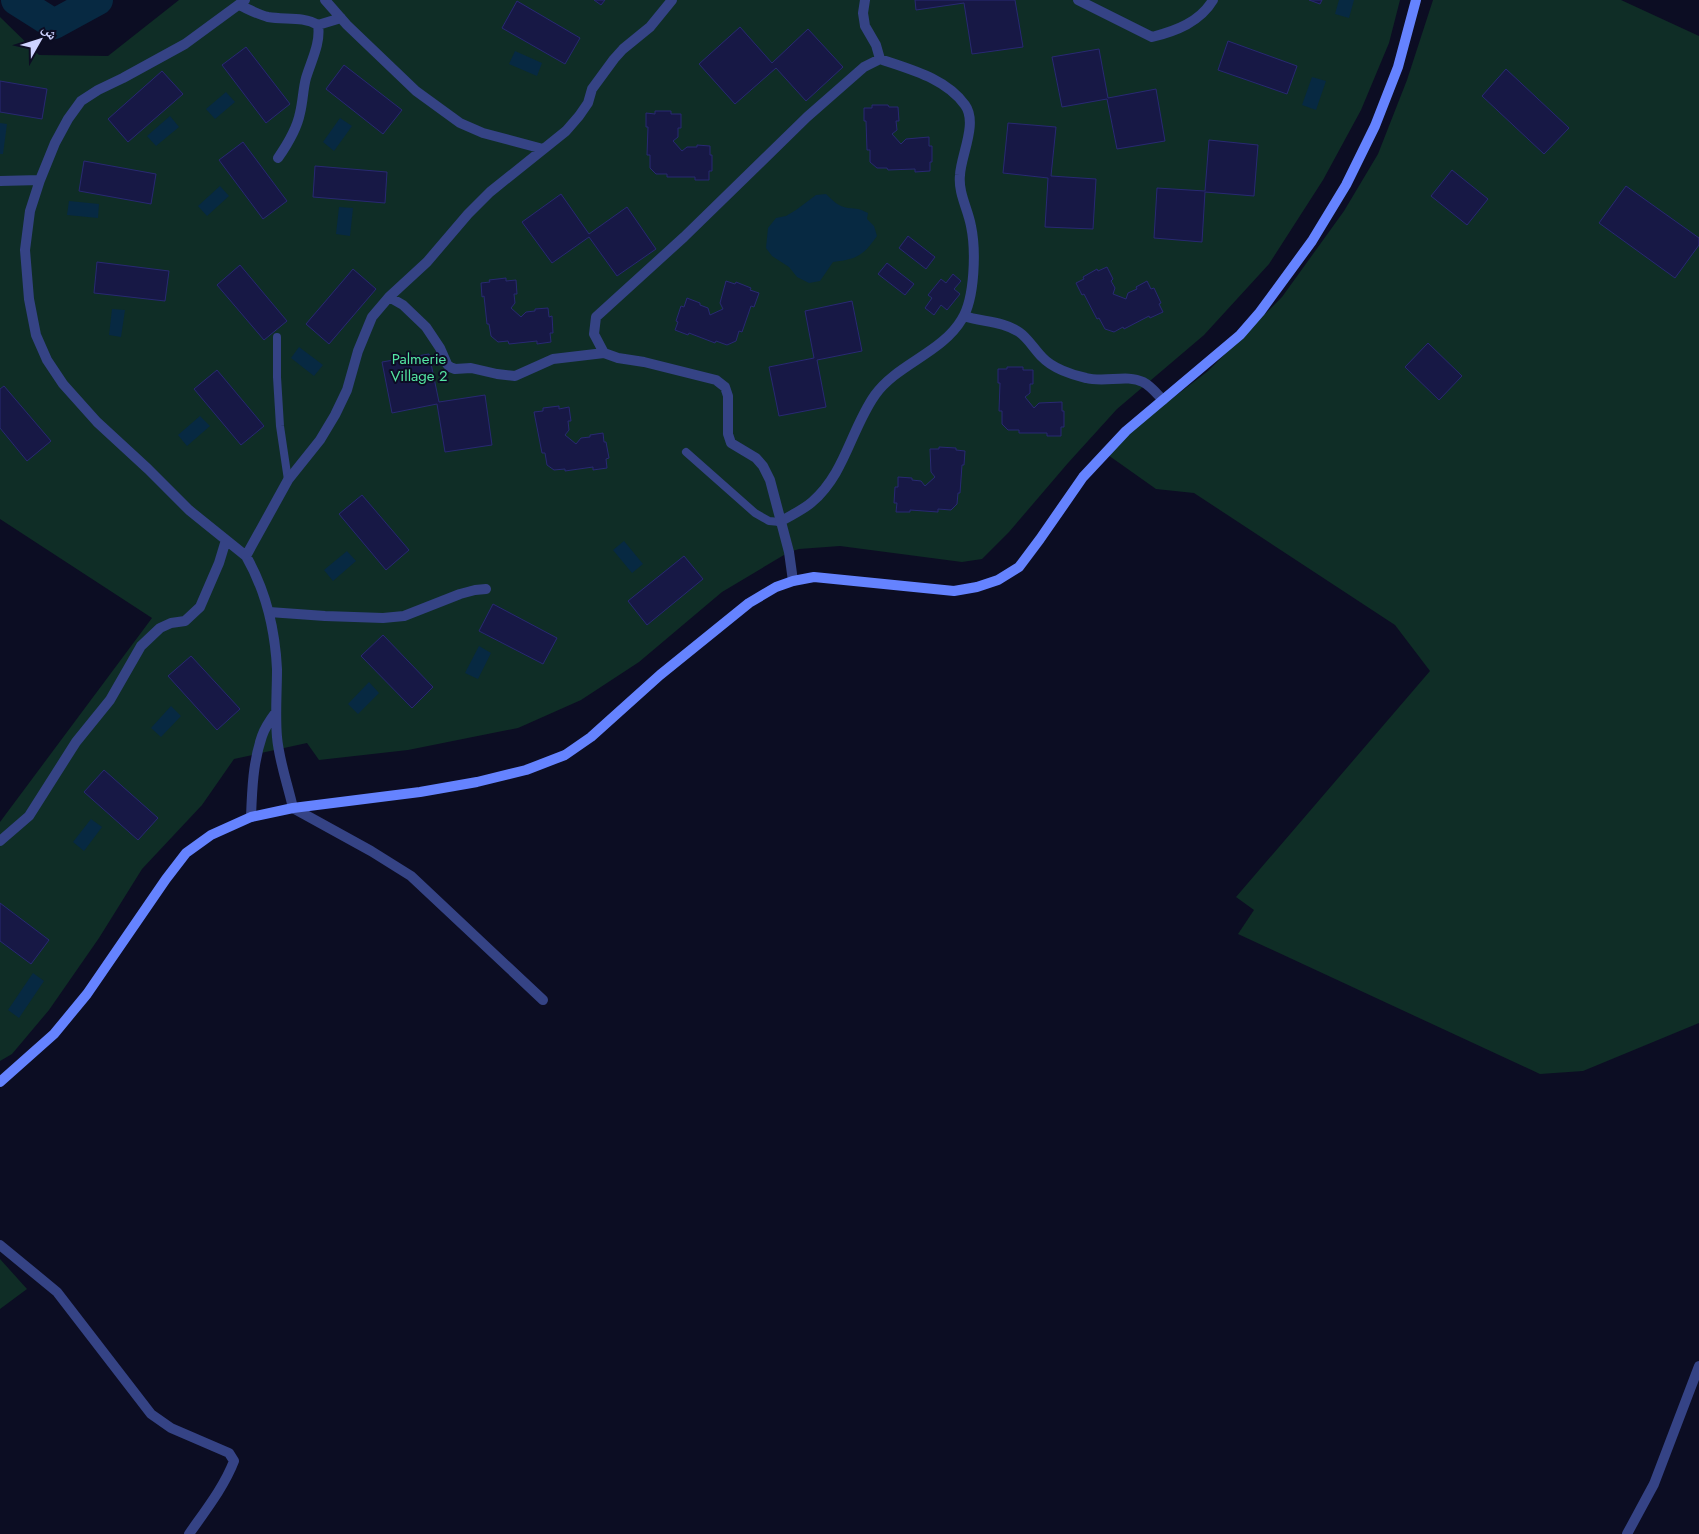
<svg xmlns="http://www.w3.org/2000/svg" width="1699" height="1534" viewBox="0 0 1699 1534" font-family="Jost,'Noto Naskh Arabic',sans-serif">
	<style>
		.green { fill: #0f2d26 }
		.water { fill: #072942 }
		.lines { fill: none; stroke-linecap: round; stroke-linejoin: round }
		.river { stroke: #072942; stroke-width: 30 }
		.building { fill: #171845; stroke: #282972 }
		.lane { stroke: #354385; stroke-width: 8 }
		.street { stroke: #354385; stroke-width: 10 }
		.secondary { stroke: #6583ff; stroke-width: 10 }
		.labels { text-anchor: middle; stroke-width: 4; stroke-linejoin: round; paint-order: stroke }
		.park-label { font-size: 15px; fill: #54e5a2; stroke: #0c0d23 }
	</style>
	<rect width="100%" height="100%" fill="#0c0d23"/>
	<!-- green -->
	<path class="green" d="M 179,0 L 1400,0 L 1389,43 L 1361,110 L 1323,180 L 1269,264 L 1204,335 L 1117,409 L 1068,463 L 1009,532 L 982,559 L 962,562 L 840,546 L 799,549 L 789,552 L 722,592 L 639,662 L 581,700 L 518,728 L 408,750 L 319,760 L 307,743 L 234,759 L 202,805 L 142,869 L 99,938 L 49,1010 L 12,1054 L 0,1061 L 0,822 L 152,618 L 0,519 L 0,17 L 39,55 L 108,56 Z
		M 1433,0 L 1621,0 L 1699,36 L 1699,1023 L 1583,1071 L 1540,1074 L 1238,934 L 1254,910 L 1236,897 L 1430,671 L 1395,625 L 1194,493 L 1156,489 L 1108,455 L 1140,423 L 1208,371 L 1282,297 L 1344,211 L 1378,154 L 1407,80 Z
		M 0,1259 L 27,1289 L 0,1309 Z"/>
	<!-- water -->
	<path class="water" d="M 1339,0 L 1354,0 L 1349,18 L 1335,14 Z
		M 515,51 L 542,63 L 537,76 L 509,64 Z
		M 1312,77 L 1326,81 L 1316,110 L 1302,105 Z
		M 226,92 L 235,102 L 215,119 L 206,109 Z
		M 170,116 L 179,127 L 156,146 L 147,136 Z
		M 340,118 L 352,126 L 334,151 L 323,142 Z
		M 0,123 L 7,124 L 3,154 L 0,154 Z
		M 220,186 L 229,196 L 207,216 L 198,206 Z
		M 826,194 C 832,200 839,207 848,208 C 858,209 858,208 868,213 L 867,219 L 874,226 L 877,236 C 863,256 857,259 833,262 L 820,281 L 809,283 L 797,277 L 789,267 L 772,256 L 766,248 L 768,228 L 776,218 L 786,216 L 796,210 L 816,195 Z
		M 69,201 L 99,204 L 98,218 L 67,215 Z
		M 339,207 L 353,208 L 350,236 L 336,234 Z
		M 112,309 L 125,310 L 121,337 L 109,335 Z
		M 299,347 L 323,365 L 314,376 L 291,358 Z
		M 200,416 L 210,426 L 187,446 L 178,435 Z
		M 624,541 L 643,564 L 632,573 L 613,550 Z
		M 347,551 L 356,561 L 333,581 L 324,570 Z
		M 479,646 L 491,653 L 478,679 L 465,673 Z
		M 369,682 L 379,693 L 358,714 L 348,704 Z
		M 171,706 L 181,716 L 161,737 L 151,728 Z
		M 91,819 L 102,827 L 84,851 L 73,842 Z
		M 33,973 L 44,981 L 19,1018 L 8,1010 Z"/>
	<g class="lines">
		<!-- river -->
		<path class="river" d="M 16,0 L 54,24 L 98,0"/>
	</g>
	<!-- building -->
	<path class="building" d="M 594,0 L 605,0 L 601,5 Z
		M 915,0 L 1015,0 L 1023,47 L 972,54 L 964,3 L 916,10 Z
		M 1309,0 L 1322,0 L 1320,4 Z
		M 517,1 L 580,38 L 565,64 L 502,28 Z
		M 740,27 L 772,63 L 808,29 L 843,67 L 806,101 L 776,68 L 735,104 L 699,64 Z
		M 1228,41 L 1297,66 L 1287,94 L 1218,70 Z
		M 246,47 L 290,104 L 266,123 L 222,65 Z
		M 1099,49 L 1108,98 L 1156,89 L 1165,141 L 1117,149 L 1107,99 L 1062,107 L 1052,57 Z
		M 344,65 L 402,110 L 383,134 L 326,89 Z
		M 1506,69 L 1569,128 L 1544,154 L 1482,96 Z
		M 162,71 L 183,94 L 128,142 L 108,119 Z
		M 0,81 L 47,89 L 42,119 L 0,112 Z
		M 872,105 L 888,105 L 889,107 L 898,107 L 899,121 L 896,121 L 897,130 L 892,134 L 901,144 L 906,139 L 929,137 L 929,146 L 932,146 L 932,162 L 930,162 L 930,171 L 915,172 L 915,169 L 888,170 L 887,168 L 877,168 L 870,162 L 870,150 L 867,150 L 866,121 L 864,121 L 864,108 L 872,108 Z
		M 655,111 L 671,111 L 671,114 L 681,114 L 681,128 L 678,128 L 678,137 L 673,141 L 682,151 L 687,147 L 697,147 L 697,145 L 710,146 L 710,155 L 712,155 L 712,171 L 709,171 L 709,180 L 695,180 L 695,177 L 667,177 L 667,174 L 656,174 L 650,168 L 650,155 L 647,155 L 648,127 L 646,127 L 646,113 L 655,114 Z
		M 1008,123 L 1056,127 L 1051,176 L 1096,179 L 1093,229 L 1045,227 L 1048,178 L 1003,173 Z
		M 1209,140 L 1258,145 L 1254,196 L 1205,192 L 1202,242 L 1154,238 L 1157,188 L 1205,191 Z
		M 243,142 L 287,201 L 263,219 L 219,160 Z
		M 84,161 L 156,174 L 151,204 L 79,191 Z
		M 315,166 L 387,172 L 385,203 L 313,197 Z
		M 1452,170 L 1488,199 L 1467,225 L 1431,196 Z
		M 1626,186 L 1699,238 L 1699,245 L 1675,278 L 1599,223 Z
		M 561,194 L 589,234 L 627,207 L 656,249 L 617,276 L 589,237 L 552,263 L 522,222 Z
		M 908,236 L 935,257 L 926,269 L 899,248 Z
		M 97,262 L 169,271 L 165,301 L 94,293 Z
		M 887,263 L 914,284 L 905,295 L 878,274 Z
		M 240,265 L 287,321 L 264,340 L 217,285 Z
		M 1107,267 L 1113,279 L 1111,281 L 1115,288 L 1113,294 L 1126,299 L 1128,293 L 1137,289 L 1136,287 L 1147,281 L 1151,289 L 1154,288 L 1161,303 L 1159,304 L 1163,312 L 1150,318 L 1149,316 L 1124,329 L 1123,327 L 1114,332 L 1105,329 L 1099,318 L 1097,319 L 1084,294 L 1082,295 L 1076,283 L 1084,279 L 1083,277 L 1097,269 L 1098,271 Z
		M 353,269 L 376,289 L 329,344 L 306,324 Z
		M 953,274 L 961,281 L 954,289 L 960,294 L 947,310 L 941,305 L 934,315 L 925,308 L 932,298 L 928,295 L 941,279 L 946,283 Z
		M 506,278 L 506,281 L 516,280 L 517,294 L 514,294 L 515,303 L 511,308 L 521,317 L 526,312 L 535,311 L 535,309 L 548,308 L 549,317 L 552,316 L 553,333 L 550,333 L 551,342 L 537,344 L 537,341 L 509,344 L 508,341 L 498,342 L 491,336 L 489,324 L 487,324 L 484,296 L 482,297 L 481,283 L 490,282 L 489,280 Z
		M 726,281 L 735,284 L 736,282 L 751,288 L 750,290 L 759,293 L 754,307 L 751,306 L 742,332 L 739,331 L 736,341 L 727,345 L 716,341 L 715,343 L 689,333 L 688,335 L 675,330 L 678,322 L 676,321 L 681,306 L 684,307 L 687,298 L 700,303 L 700,305 L 708,308 L 710,315 L 723,309 L 720,303 Z
		M 852,301 L 862,351 L 817,360 L 826,407 L 779,416 L 769,367 L 814,358 L 805,311 Z
		M 1428,343 L 1462,376 L 1439,400 L 1405,367 Z
		M 429,354 L 439,402 L 485,395 L 492,445 L 445,452 L 437,404 L 392,413 L 382,362 Z
		M 1007,367 L 1023,367 L 1023,370 L 1033,370 L 1033,384 L 1030,384 L 1030,393 L 1025,397 L 1034,408 L 1039,403 L 1062,402 L 1062,411 L 1064,411 L 1064,427 L 1061,427 L 1061,436 L 1047,436 L 1047,433 L 1019,433 L 1019,430 L 1008,430 L 1002,424 L 1002,411 L 999,411 L 1000,383 L 998,383 L 998,369 L 1007,369 Z
		M 217,370 L 264,426 L 241,445 L 194,389 Z
		M 4,386 L 51,441 L 27,461 L 0,428 L 0,389 Z
		M 559,406 L 559,409 L 569,407 L 571,421 L 568,421 L 569,430 L 565,435 L 576,444 L 581,438 L 590,437 L 590,435 L 603,433 L 604,442 L 606,442 L 609,458 L 606,459 L 607,468 L 593,470 L 593,467 L 565,471 L 565,469 L 554,470 L 547,465 L 545,453 L 542,453 L 534,412 L 543,411 L 543,408 Z
		M 939,447 L 956,448 L 956,450 L 965,451 L 964,465 L 962,465 L 960,493 L 958,493 L 957,504 L 951,510 L 938,509 L 938,512 L 910,510 L 910,512 L 896,512 L 897,503 L 894,503 L 895,487 L 898,487 L 898,477 L 912,478 L 912,480 L 921,481 L 925,486 L 935,477 L 931,472 L 930,449 L 939,449 Z
		M 362,495 L 409,550 L 386,570 L 339,514 Z
		M 684,556 L 703,579 L 647,625 L 628,601 Z
		M 493,604 L 557,638 L 543,664 L 479,631 Z
		M 383,635 L 433,687 L 412,708 L 361,656 Z
		M 191,656 L 240,709 L 217,730 L 168,676 Z
		M 104,770 L 158,818 L 138,840 L 84,792 Z
		M 0,903 L 49,940 L 31,964 L 0,941 Z"/>
	<g class="lines">
		<!-- lane -->
		<path class="lane" d="M 277,337 L 277,377 L 280,426 L 288,480
			M 686,452 L 755,513 L 769,521 L 780,522"/>
		<!-- street -->
		<path class="street" d="M 245,0 L 185,44 L 123,78 L 98,90 L 81,101 L 68,119 L 55,143 L 40,180 L 30,211 L 25,250 L 29,299 L 36,335 L 47,360 L 63,384 L 97,422 L 148,469 L 189,510 L 246,556
			M 325,0 L 347,25 L 416,91 L 460,123 L 483,133 L 543,149
			M 865,0 L 863,13 L 865,26 L 876,45 L 880,59
			M 1078,0 L 1152,37 C 1176,31 1200,22 1213,0
			M 239,5 C 248,9 259,15 268,17 C 285,20 303,16 318,25 L 341,18
			M 278,158 C 287,145 297,129 300,113 C 303,101 303,89 306,78 C 311,61 321,43 318,25
			M 0,181 L 40,180
			M 389,297 L 403,305 L 426,327 L 440,348 L 447,364 L 450,367 L 455,369 L 471,368 L 497,374 L 515,376 L 553,359 L 604,353
			M 964,316 C 982,322 1003,321 1019,332 C 1028,338 1034,349 1042,357 C 1052,368 1072,375 1086,378 C 1105,383 1127,374 1143,382 C 1151,386 1157,394 1163,400
			M 780,522 C 791,515 803,510 812,502 C 845,474 851,429 875,395 C 897,364 942,353 962,319 C 975,298 976,250 971,226 C 968,209 958,193 960,175 C 961,155 978,123 965,105 C 946,78 909,69 880,59 L 864,67 L 807,117 L 684,237 L 596,317 L 594,334 L 604,353 L 618,358 L 644,362 L 716,380 L 725,387 L 728,396 L 728,434 L 731,443 L 756,458 L 763,466 L 770,480 L 789,552 L 793,581
			M 269,612 L 325,616 L 383,618 L 404,616 L 460,594 L 475,590 L 486,589
			M 251,817 C 252,790 253,762 262,736 C 265,727 270,720 276,712
			M 0,841 L 29,816 L 76,742 L 110,700 L 141,646 L 160,628 L 171,623 L 185,621 L 200,607 L 219,563 L 226,540
			M 543,1000 L 411,876 L 371,851 L 293,808 C 288,785 279,761 277,737 C 275,715 277,692 277,669 C 275,629 266,591 246,556 L 288,480 L 320,440 L 335,415 L 347,390 L 358,351 L 372,317 L 389,297 L 427,262 L 468,214 L 490,192 L 566,131 L 579,116 L 588,103 L 592,89 L 614,59 L 623,49 L 650,27 L 672,0
			M 0,1245 L 57,1292 L 151,1414 L 171,1428 L 229,1453 L 234,1461 C 224,1487 205,1511 189,1534
			M 1627,1534 L 1654,1484 L 1699,1366"/>
		<!-- secondary -->
		<path class="secondary" d="M 0,1082 L 54,1034 L 87,994 L 166,879 L 186,853 L 211,835 L 251,817 L 293,808 L 420,792 L 477,782 L 526,770 L 565,755 L 591,737 L 660,675 L 749,603 L 776,587 L 793,581 L 814,577 L 954,591 L 977,587 L 998,580 L 1019,567 L 1040,539 L 1083,477 L 1126,431 L 1240,335 L 1260,312 L 1312,241 L 1346,185 L 1375,126 L 1398,67 L 1416,0"/>
	</g>
	<g class="labels">
		<!-- park labels -->
		<g class="park-label">
			<text x="419" y="364">Palmerie<tspan x="419" dy="17">Village 2</tspan></text>
		</g>
	</g>
	<!-- north arrow -->
	<g transform="translate(40 40) rotate(51)" stroke="#0c0d23" stroke-width="4" paint-order="stroke">
	<path d="M0-4L9 19L0 12L-9 19Z" fill="#ced3ff"/>
	<text y="-8" font-size="14" font-weight="bold" text-anchor="middle" fill="#ced3ff">ش</text>
	</g>
</svg>
